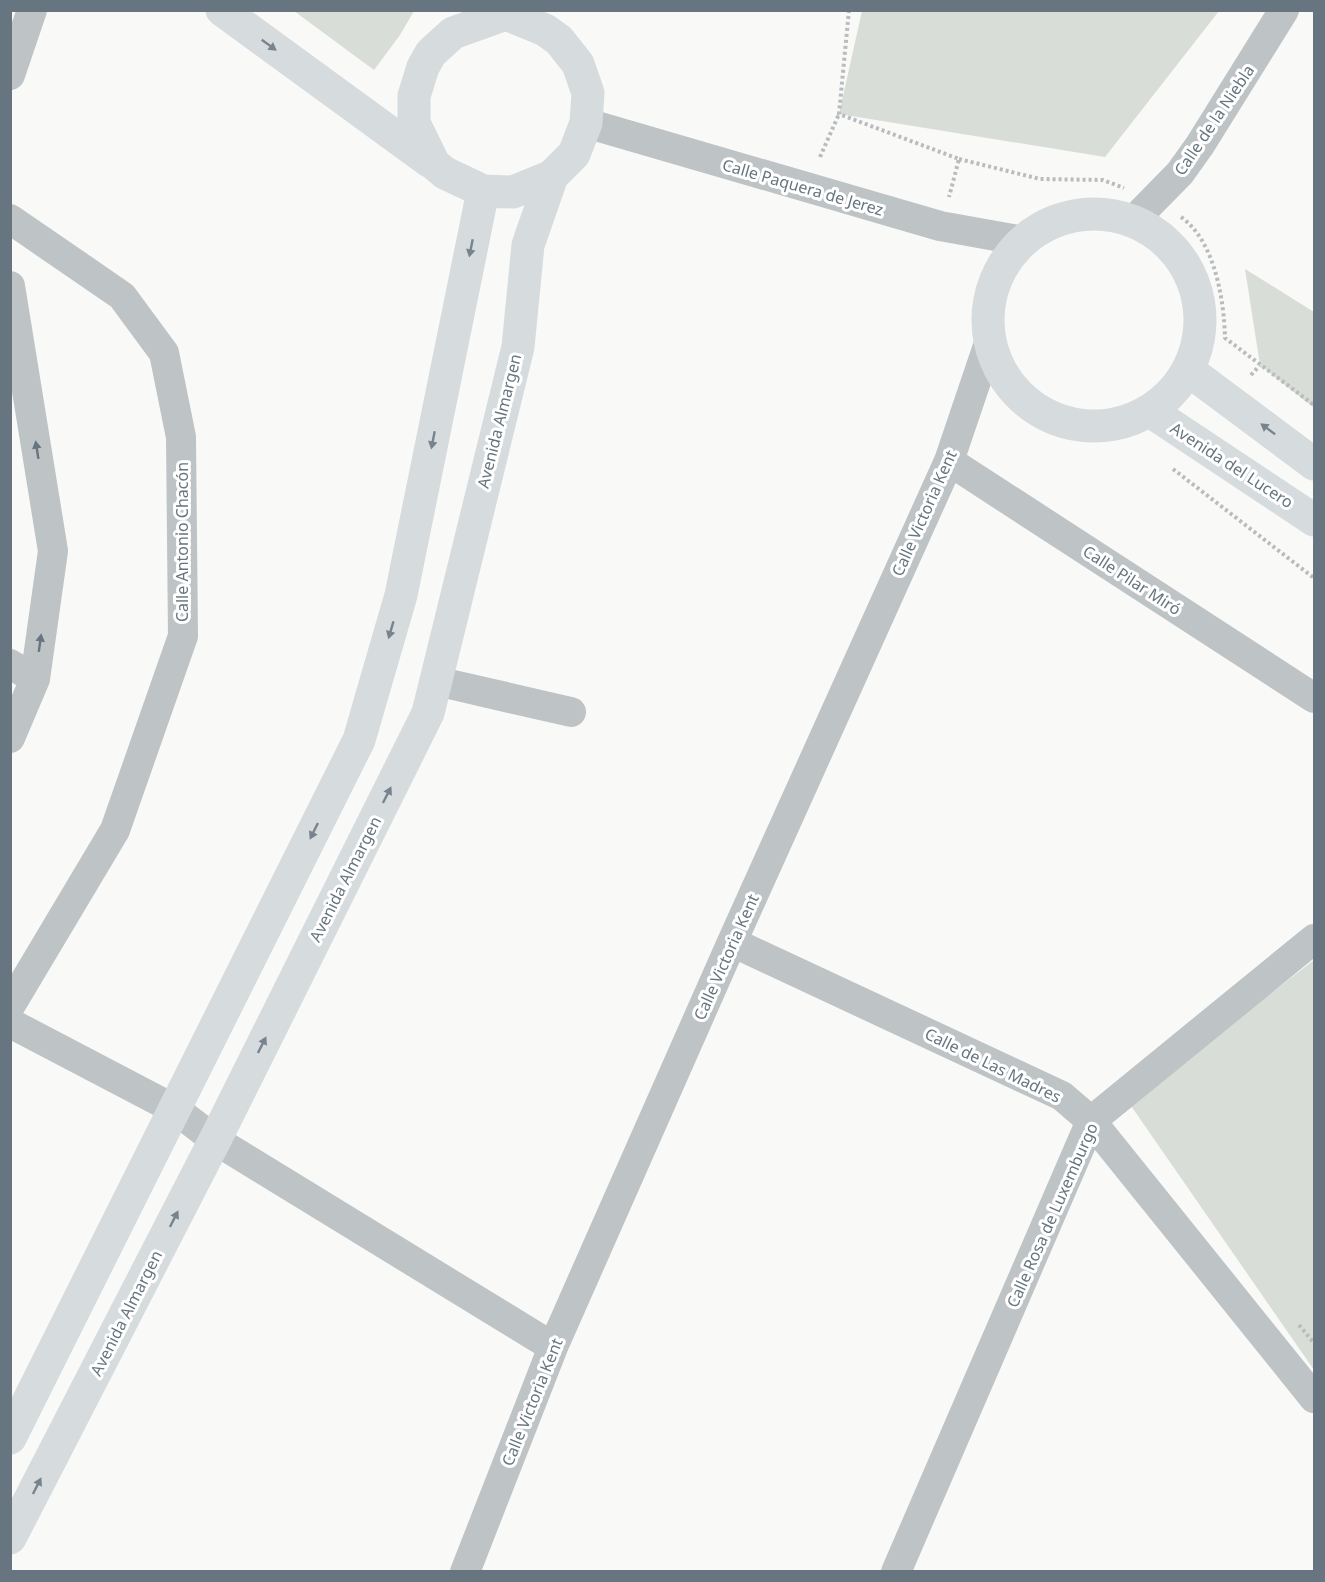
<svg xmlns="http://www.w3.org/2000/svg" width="1325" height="1582" viewBox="0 0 1325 1582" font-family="'Noto Sans',sans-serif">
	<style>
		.green { fill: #d9ddd7 }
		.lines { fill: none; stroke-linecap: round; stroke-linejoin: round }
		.path { stroke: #b9bcbf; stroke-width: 4; stroke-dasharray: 3 3; stroke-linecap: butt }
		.street { stroke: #bec3c6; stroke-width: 30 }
		.secondary { stroke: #d6dbde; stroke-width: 33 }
		.oneway { fill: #77848d }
		.oneway2 { fill: #66757f }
		.labels { text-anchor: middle; stroke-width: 6; stroke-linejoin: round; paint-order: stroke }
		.street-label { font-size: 16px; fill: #66757f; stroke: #fff }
	</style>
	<rect width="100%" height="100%" fill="#f9f9f7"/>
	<!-- green -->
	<path class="green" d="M 294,11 L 414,11 L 400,35 L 374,70 Z
		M 862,11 L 862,10 L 1219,11 L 1105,157 L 839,114 Z
		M 1245,269 L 1314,312 L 1314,408 L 1260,365 Z
		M 1314,960 L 1314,1370 L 1129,1103 Z"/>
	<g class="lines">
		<!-- path -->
		<path class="path" d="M 849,10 L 839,114 L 959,159 L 949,197
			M 820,157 L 839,114
			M 959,159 L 1040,179 L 1103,180 L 1124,188
			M 1181,217 C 1215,241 1224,300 1225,338 L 1314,405
			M 1251,375 L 1260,365
			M 1173,469 L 1314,578
			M 1299,1325 L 1314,1343"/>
		<!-- street -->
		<path class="street" d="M 10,75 L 32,10
			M 586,123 L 940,226 L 1023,241
			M 10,219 L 122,296 L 164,353 L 181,437 L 183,636 L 115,830 L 10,1006
			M 1133,221 L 1180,173 L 1200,145 L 1284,10
			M 10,286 L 53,551 L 35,679 L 10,738
			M 949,461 L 1314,698
			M 10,664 L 35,679
			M 436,681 L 571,712
			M 732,942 L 1062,1096 L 1091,1121 L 1314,1398
			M 10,1023 L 176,1110 L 215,1140 L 553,1347
			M 465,1572 L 553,1347 L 732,942 L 949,461 L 989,343
			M 896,1572 L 1091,1121 L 1314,939"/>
		<!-- secondary -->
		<path class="secondary" d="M 222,10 L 429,161
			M988 320a106 106 0 1 1 212 0a106 106 0 1 1-212 0Z
			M 1188,370 L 1314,464
			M 1150,411 L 1314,520
			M 10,1438 L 359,740 L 401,595 L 483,191
			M 10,1538 L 215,1140 L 428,713 L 518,347 L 528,245 L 552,176 L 574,154 L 586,123 L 588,93 L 578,64 L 559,40 L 545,30 L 506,14 L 453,33 L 431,53 L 423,67 L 414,96 L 414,123 L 434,164 L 445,173 L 483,191 L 513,192 L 552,176"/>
	</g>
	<!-- one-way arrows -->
	<defs><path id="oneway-solid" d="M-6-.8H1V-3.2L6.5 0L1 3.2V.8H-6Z" transform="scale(1.5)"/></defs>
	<g class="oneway">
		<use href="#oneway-solid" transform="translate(269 45) rotate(36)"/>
		<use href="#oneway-solid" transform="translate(471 248) rotate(101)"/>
		<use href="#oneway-solid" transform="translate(1268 429) rotate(-143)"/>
		<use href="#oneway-solid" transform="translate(433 440) rotate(101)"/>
		<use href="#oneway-solid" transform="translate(391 630) rotate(106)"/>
		<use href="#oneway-solid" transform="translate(387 795) rotate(-63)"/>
		<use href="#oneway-solid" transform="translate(314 831) rotate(116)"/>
		<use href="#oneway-solid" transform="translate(262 1045) rotate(-63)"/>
		<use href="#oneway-solid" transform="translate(174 1219) rotate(-63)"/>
		<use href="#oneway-solid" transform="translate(37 1486) rotate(-63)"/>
	</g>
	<g class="oneway2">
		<use href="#oneway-solid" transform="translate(37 450) rotate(-99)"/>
		<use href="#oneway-solid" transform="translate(40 643) rotate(-82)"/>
	</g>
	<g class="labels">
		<!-- street labels -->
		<g class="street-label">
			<text transform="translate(1214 120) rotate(-56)" y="6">Calle de la Niebla</text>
			<text transform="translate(803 187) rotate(16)" y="6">Calle Paquera de Jerez</text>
			<text transform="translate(499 421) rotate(-76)" y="6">Avenida Almargen</text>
			<text transform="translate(1232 465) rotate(33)" y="6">Avenida del Lucero</text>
			<text transform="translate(924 513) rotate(-66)" y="6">Calle Victoria Kent</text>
			<text transform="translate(182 542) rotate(-90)" y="6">Calle Antonio Chacón</text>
			<text transform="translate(1132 580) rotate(33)" y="6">Calle Pilar Miró</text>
			<text transform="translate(345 879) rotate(-63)" y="6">Avenida Almargen</text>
			<text transform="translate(726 957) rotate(-66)" y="6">Calle Victoria Kent</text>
			<text transform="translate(993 1065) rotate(26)" y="6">Calle de Las Madres</text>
			<text transform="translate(1052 1215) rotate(-66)" y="6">Calle Rosa de Luxemburgo</text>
			<text transform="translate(126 1313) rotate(-63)" y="6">Avenida Almargen</text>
			<text transform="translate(532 1402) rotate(-68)" y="6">Calle Victoria Kent</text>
		</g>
	</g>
	<!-- border -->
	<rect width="1325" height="1582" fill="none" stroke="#66757f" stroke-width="24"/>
</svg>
